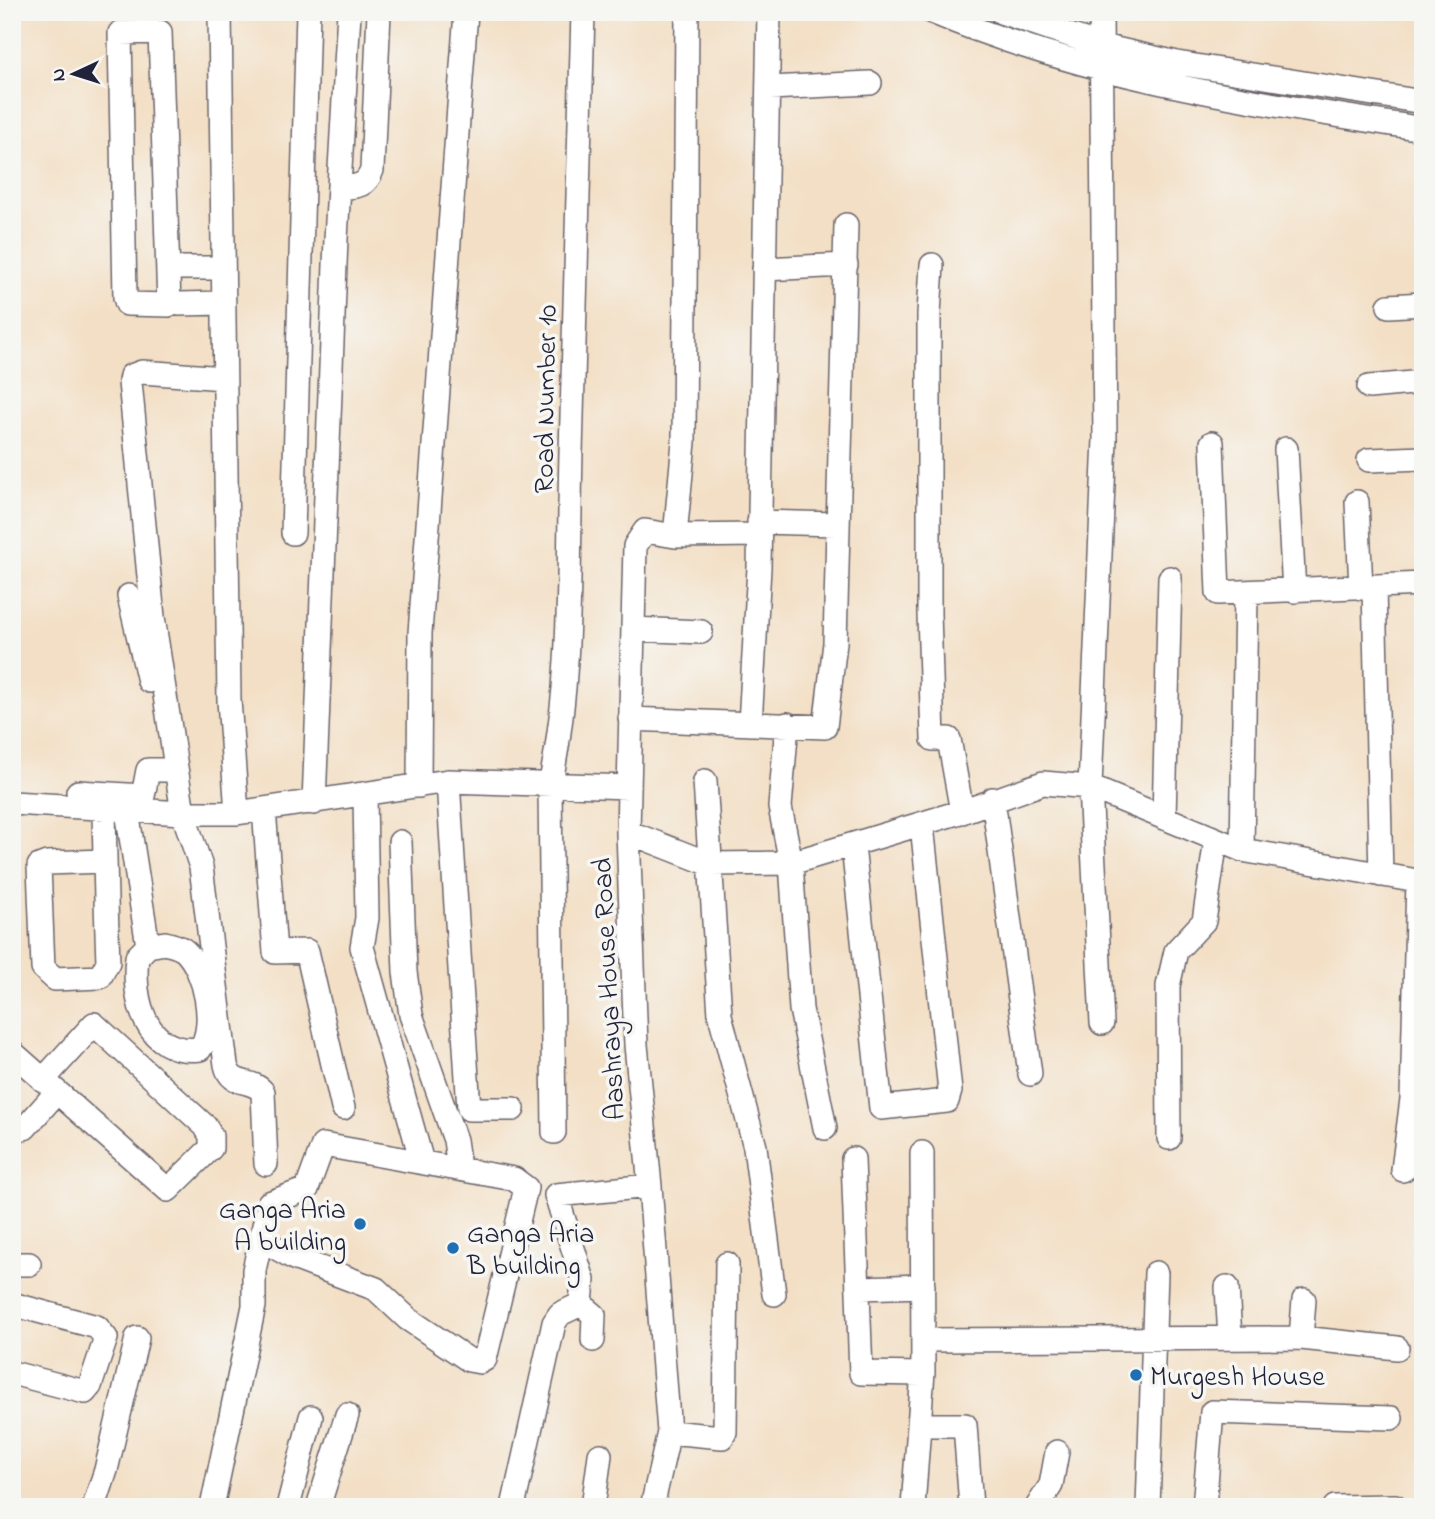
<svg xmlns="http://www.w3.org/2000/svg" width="1435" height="1519" viewBox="0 0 1435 1519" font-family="'Indie Flower',sans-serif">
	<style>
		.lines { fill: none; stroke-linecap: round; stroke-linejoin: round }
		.minor-casing { stroke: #6b646b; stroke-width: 26 }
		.minor { stroke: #fff; stroke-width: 23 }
		.poi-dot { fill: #1f6fb2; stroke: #f6f6f2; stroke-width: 2.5 }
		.labels { text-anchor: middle; stroke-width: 7; stroke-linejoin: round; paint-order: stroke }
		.street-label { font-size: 28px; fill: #22223b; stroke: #f6f6f2 }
		.poi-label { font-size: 28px; fill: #22223b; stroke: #f6f6f2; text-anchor: start }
	</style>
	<rect width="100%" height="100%" fill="#f6f6f2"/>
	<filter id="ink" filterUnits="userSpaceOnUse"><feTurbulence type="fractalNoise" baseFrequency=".0143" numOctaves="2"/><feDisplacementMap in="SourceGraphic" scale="14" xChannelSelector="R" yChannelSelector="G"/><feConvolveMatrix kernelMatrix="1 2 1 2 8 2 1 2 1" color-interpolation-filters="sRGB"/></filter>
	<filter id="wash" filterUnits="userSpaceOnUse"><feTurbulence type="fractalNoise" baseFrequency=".00686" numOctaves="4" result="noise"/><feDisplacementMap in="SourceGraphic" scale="28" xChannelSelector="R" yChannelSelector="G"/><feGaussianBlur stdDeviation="1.57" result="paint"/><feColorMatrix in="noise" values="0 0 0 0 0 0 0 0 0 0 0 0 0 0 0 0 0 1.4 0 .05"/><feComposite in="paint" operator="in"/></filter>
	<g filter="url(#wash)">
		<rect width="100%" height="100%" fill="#f3dfc5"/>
	</g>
	<g filter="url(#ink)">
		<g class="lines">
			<defs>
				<path id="minor" d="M 220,12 L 229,700 L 237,813
					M 932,12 C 1091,79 1254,102 1423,129
					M 1001,12 L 1102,46 L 1177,63 L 1423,102
					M 1101,12 L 1105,439 L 1090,787 L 1102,1023
					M 160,32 L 169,305 L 127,304 L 125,297 L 120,33 Z
					M 770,88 L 870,83
					M 339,188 C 355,186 366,188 372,170 L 379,12
					M 932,265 L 929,314 L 929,613 L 933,739 L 949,739 L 962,812
					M 168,268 L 223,268
					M 764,269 L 846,265
					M 179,304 L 223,303
					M 1389,306 L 1423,304
					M 224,378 L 142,372 L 131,376 L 130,382 L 153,617 L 183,813 L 201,867 L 226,1065 C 231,1088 251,1077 263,1092 L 266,1164
					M 1369,387 L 1423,382
					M 1212,443 L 1218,593 L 1423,584
					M 1286,449 L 1294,591
					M 1369,460 L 1423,458
					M 1357,502 L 1361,588
					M 759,522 L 836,524
					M 293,533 L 308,12
					M 675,536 L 759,535
					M 1374,588 L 1381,875
					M 129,596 L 149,681
					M 633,629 L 701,632
					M 630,719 L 825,727 L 835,643 L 846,225
					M 750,724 L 759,568 L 769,12
					M 787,724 L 780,807 L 791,863 L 801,1009 L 825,1128
					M 448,781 L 469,1109 L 513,1109
					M 705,781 L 720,1015 L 755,1147 L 774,1294
					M 419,786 L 420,633 L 466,12
					M 78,792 L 143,796 L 148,770 L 167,770
					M 365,795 L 367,918 L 362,947 L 422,1162
					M 993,799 L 1030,1074
					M 12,803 L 183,813 L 237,813 L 448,781 L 629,787
					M 314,803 L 336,239 L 349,12
					M 264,809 L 275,952 L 307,951 L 343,1108
					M 104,810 C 105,861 106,911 108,962 L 100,977 L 55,979 L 43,968 L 39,866 L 47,863 L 105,861
					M 127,811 L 148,946
					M 1164,818 L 1170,578
					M 628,832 L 710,864 L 791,863 L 970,809 L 1043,783 L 1090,787 L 1242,850 L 1423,882
					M 400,842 L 405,972 L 411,1015 L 455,1140 L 459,1168
					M 853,846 L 881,1108 L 947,1101 L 950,1091 L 922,825
					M 1242,850 L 1246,593
					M 165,943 C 171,945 179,946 185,951 C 205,970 217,1026 200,1049 C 146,1056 132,1000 137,957 L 148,946 Z
					M 12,1052 L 168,1190 L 211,1148 L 211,1136 L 205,1126 L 94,1024 L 43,1080
					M 12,1130 L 25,1128 L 56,1093
					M 554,1132 L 550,786 C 573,676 568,565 571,453 C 574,306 580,159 583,12
					M 1169,1138 L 1168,986 L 1176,951 L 1204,921 L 1216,840
					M 853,1159 L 861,1373 L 923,1374
					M 1403,1170 L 1412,1099 L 1418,881
					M 12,1264 L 29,1264
					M 1227,1287 L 1230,1338
					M 860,1288 L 923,1286
					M 12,1304 L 97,1327 L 106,1338 L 90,1386 L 85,1392 L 12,1373
					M 581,1304 L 594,1315 L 593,1340
					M 1301,1338 L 1304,1300
					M 923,1340 L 1301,1338 L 1397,1348
					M 919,1425 L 965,1425 L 971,1507
					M 669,1432 L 722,1437 L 725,1432 L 727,1264
					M 94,1507 L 106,1470 L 137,1338
					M 212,1507 L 254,1306 L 254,1270 L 269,1203 L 307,1189 L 323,1145 L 514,1179 L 526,1188 L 485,1359 L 480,1362 L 469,1360 L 408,1319 L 376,1289 L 294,1258 L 260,1239
					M 288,1507 L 311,1417
					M 318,1507 L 347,1415
					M 513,1507 L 554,1323 L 560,1314 L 581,1304 L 583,1280 L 556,1195 L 650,1186
					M 593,1507 L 600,1455
					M 652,1507 L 669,1432 L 650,1186 L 636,1045 L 628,832 L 635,546 L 645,531 L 675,536 L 684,442 L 687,12
					M 913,1507 L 923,1372 L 922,1153
					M 1037,1507 L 1051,1485 L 1057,1452
					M 1148,1507 L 1156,1273
					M 1204,1507 L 1212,1412 L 1391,1418
					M 1335,1507 L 1395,1506"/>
			</defs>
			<!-- minor casing -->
			<use href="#minor" class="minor-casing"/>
			<!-- minor -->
			<use href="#minor" class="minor"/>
		</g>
	</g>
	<!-- markers -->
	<g class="poi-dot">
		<circle cx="360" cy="1224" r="7"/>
		<circle cx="453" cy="1248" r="7"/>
		<circle cx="1136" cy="1375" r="7"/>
	</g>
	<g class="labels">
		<!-- street labels -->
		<g class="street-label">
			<text transform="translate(544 399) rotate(-89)" y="10">Road Number 10</text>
			<text transform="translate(607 989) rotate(-93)" y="10">Aashraya House Road</text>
		</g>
		<!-- poi labels -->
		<g class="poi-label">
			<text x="346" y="1218" text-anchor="end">Ganga Aria<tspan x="346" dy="32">A building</tspan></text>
			<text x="467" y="1242">Ganga Aria<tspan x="467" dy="32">B building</tspan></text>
			<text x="1150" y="1385">Murgesh House</text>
		</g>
	</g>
	<!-- margin -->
	<rect width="1435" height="1519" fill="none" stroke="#f6f6f2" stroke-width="42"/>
	<!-- north arrow -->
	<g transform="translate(74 74) rotate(266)" stroke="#f6f6f2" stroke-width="5" paint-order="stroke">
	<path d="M0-5L12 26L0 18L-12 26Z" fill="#22223b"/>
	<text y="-10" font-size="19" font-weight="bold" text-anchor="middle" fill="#22223b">N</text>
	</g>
</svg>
